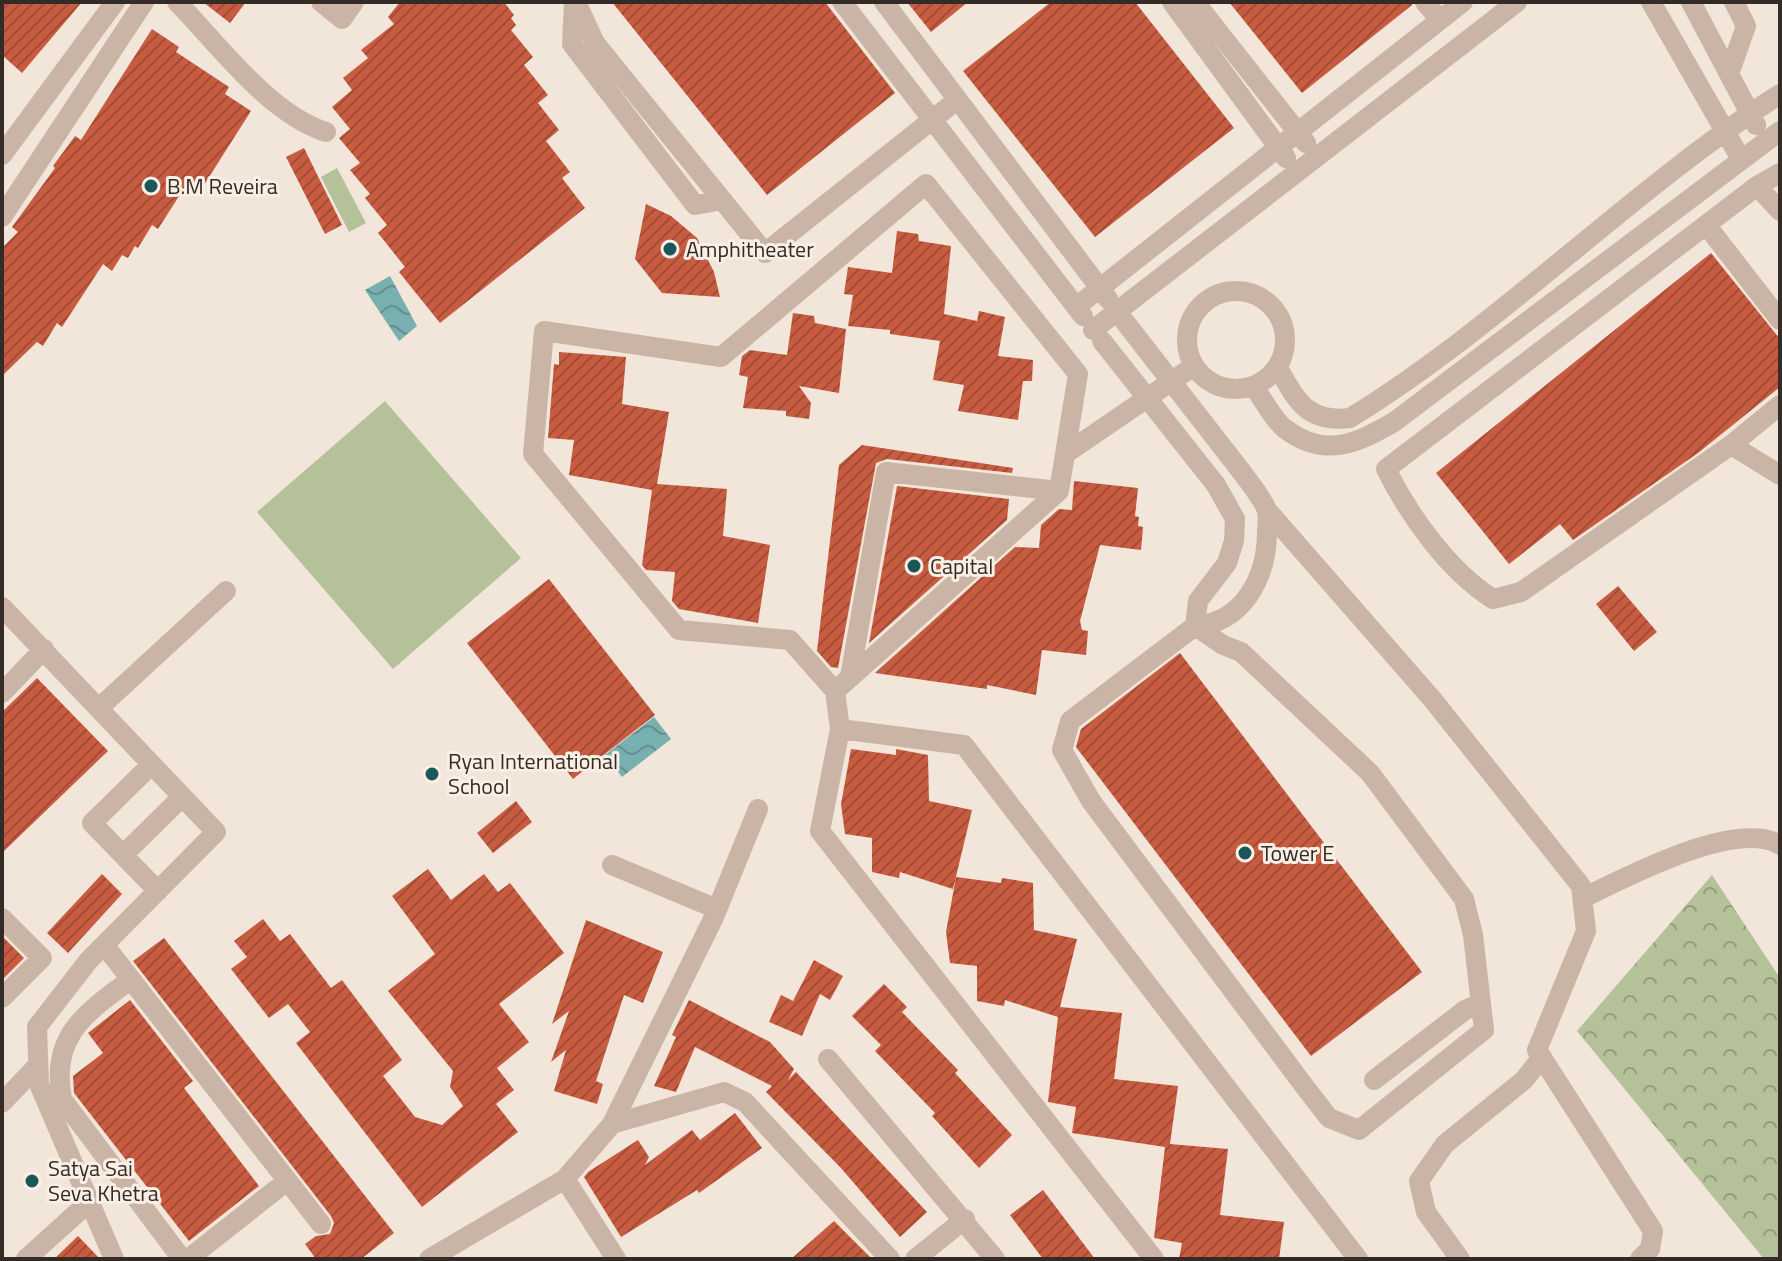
<svg xmlns="http://www.w3.org/2000/svg" width="1782" height="1261" viewBox="0 0 1782 1261" font-family="'Titillium Web',sans-serif">
	<style>
		.forest { fill: url(#forest-crowns) }
		.park { fill: #b5c199 }
		.water { fill: url(#water-waves) }
		.building { fill: url(#building-hatch) }
		.lines { fill: none; stroke-linecap: round; stroke-linejoin: round }
		.minor { stroke: #cab4a5; stroke-width: 20 }
		.minor-bridge { stroke: #cab4a5; stroke-width: 20 }
		.poi-dot { fill: #1b5658; stroke: #f9efe5; stroke-width: 3 }
		.labels { text-anchor: middle; stroke-width: 6; stroke-linejoin: round; paint-order: stroke }
		.poi-label { font-size: 22px; fill: #352b26; stroke: #f9efe5; text-anchor: start }
	</style>
	<defs>
		<pattern id="forest-crowns" width="20" height="18" patternUnits="userSpaceOnUse" patternTransform="scale(2)"><rect width="20" height="18" fill="#b5c199"/><path d="M2 6a3 3 0 1 1 6 0M12 15a3 3 0 1 1 6 0" fill="none" stroke="#949d7d"/></pattern>
		<pattern id="water-waves" width="16" height="10" patternUnits="userSpaceOnUse" patternTransform="scale(2)"><rect width="16" height="10" fill="#78afaf"/><path d="M0 5q4-4 8 0t8 0" fill="none" stroke="#638f8e"/></pattern>
		<pattern id="building-hatch" width="6" height="6" patternUnits="userSpaceOnUse" patternTransform="scale(2)"><rect width="6" height="6" fill="#c85c41"/><path d="M-1 1l2-2M0 6l6-6M5 7l2-2" fill="none" stroke="#a34c36"/></pattern>
	</defs>
	<rect width="100%" height="100%" fill="#f2e5d9"/>
	<!-- forest -->
	<path class="forest" d="M 1712,875 L 1780,978 L 1780,1259 L 1764,1259 L 1577,1031 Z"/>
	<!-- park -->
	<path class="park" d="M 337,168 L 366,223 L 349,232 L 321,177 Z
		M 385,401 L 521,558 L 393,669 L 257,512 Z"/>
	<!-- water -->
	<path class="water" d="M 390,276 L 417,326 L 399,341 L 365,290 Z
		M 654,717 L 671,739 L 622,777 L 605,755 Z"/>
	<!-- building -->
	<path class="building" d="M 2,2 L 82,2 L 22,73 L 2,55 Z
		M 203,2 L 246,2 L 230,23 Z
		M 400,2 L 504,2 L 514,15 L 511,18 L 516,25 L 511,30 L 533,57 L 524,65 L 548,95 L 538,103 L 559,130 L 546,141 L 570,172 L 562,178 L 585,208 L 440,323 L 399,272 L 405,267 L 378,233 L 387,225 L 365,198 L 370,194 L 350,170 L 360,163 L 339,138 L 350,129 L 332,107 L 352,90 L 343,78 L 368,58 L 361,50 L 394,24 L 388,17 Z
		M 612,2 L 825,2 L 895,93 L 767,195 Z
		M 907,2 L 968,2 L 931,32 Z
		M 1051,2 L 1135,2 L 1234,128 L 1095,237 L 963,71 Z
		M 1229,2 L 1412,2 L 1412,5 L 1302,93 Z
		M 152,29 L 179,47 L 176,52 L 229,87 L 225,94 L 251,111 L 202,188 L 194,183 L 186,196 L 181,193 L 158,229 L 152,225 L 138,248 L 135,246 L 128,258 L 122,255 L 112,271 L 103,264 L 62,327 L 57,323 L 43,346 L 37,342 L 2,376 L 2,248 L 18,232 L 12,227 L 55,168 L 53,166 L 75,136 L 81,140 Z
		M 304,148 L 342,225 L 325,234 L 286,157 Z
		M 646,204 L 671,216 L 697,238 L 714,272 L 720,297 L 662,293 L 635,259 Z
		M 897,231 L 918,234 L 919,241 L 951,246 L 944,314 L 977,321 L 979,311 L 1005,317 L 998,356 L 1033,360 L 1032,381 L 1023,381 L 1018,420 L 958,411 L 964,385 L 933,380 L 940,341 L 890,334 L 890,330 L 848,326 L 853,295 L 844,294 L 848,267 L 892,273 Z
		M 1711,253 L 1780,339 L 1780,387 L 1698,453 L 1573,540 L 1560,524 L 1509,564 L 1436,473 Z
		M 793,313 L 814,316 L 815,323 L 846,329 L 839,393 L 799,386 L 811,403 L 809,419 L 786,416 L 786,411 L 743,408 L 748,377 L 739,375 L 742,356 L 750,350 L 787,355 Z
		M 559,352 L 626,357 L 622,404 L 669,412 L 657,484 L 727,489 L 723,536 L 770,545 L 758,623 L 679,609 L 672,601 L 675,572 L 646,570 L 642,565 L 652,490 L 569,475 L 574,440 L 548,438 L 554,364 L 559,365 Z
		M 862,445 L 1013,468 L 1012,473 L 887,459 L 876,463 L 838,668 L 831,667 L 817,651 L 839,465 Z
		M 1074,481 L 1138,488 L 1135,516 L 1139,517 L 1138,526 L 1143,527 L 1141,550 L 1100,545 L 1080,621 L 1082,630 L 1088,631 L 1086,655 L 1042,650 L 1036,695 L 987,685 L 987,689 L 875,673 L 1015,547 L 1039,548 L 1041,525 L 1059,509 L 1072,510 Z
		M 897,486 L 1009,499 L 1007,520 L 869,643 Z
		M 549,579 L 655,715 L 573,779 L 467,643 Z
		M 1618,586 L 1657,632 L 1634,651 L 1596,604 Z
		M 1180,653 L 1422,972 L 1311,1056 L 1076,747 L 1081,729 Z
		M 37,678 L 108,751 L 2,853 L 2,712 Z
		M 851,749 L 896,755 L 896,749 L 928,755 L 929,801 L 972,810 L 953,889 L 900,872 L 899,878 L 872,872 L 872,838 L 845,834 L 841,804 Z
		M 516,801 L 532,822 L 493,853 L 477,833 Z
		M 428,869 L 451,900 L 484,874 L 498,892 L 510,883 L 564,953 L 499,1004 L 529,1042 L 497,1068 L 514,1090 L 496,1104 L 518,1132 L 422,1207 L 296,1043 L 310,1032 L 288,1004 L 269,1018 L 231,969 L 247,957 L 234,941 L 263,919 L 280,941 L 290,934 L 331,988 L 342,980 L 402,1060 L 383,1076 L 415,1117 L 442,1125 L 463,1106 L 450,1087 L 453,1071 L 388,991 L 435,954 L 392,896 Z
		M 102,874 L 122,894 L 68,953 L 47,933 Z
		M 956,877 L 1001,883 L 1002,878 L 1033,883 L 1034,930 L 1077,939 L 1060,1007 L 1122,1013 L 1114,1079 L 1178,1086 L 1170,1144 L 1228,1149 L 1220,1215 L 1284,1222 L 1279,1259 L 1179,1259 L 1182,1243 L 1154,1238 L 1165,1147 L 1072,1133 L 1076,1107 L 1048,1102 L 1058,1017 L 1005,1000 L 1004,1006 L 977,1001 L 977,966 L 950,963 L 946,932 Z
		M 586,920 L 663,952 L 643,1003 L 624,995 L 596,1081 L 603,1084 L 597,1104 L 554,1091 L 566,1050 L 551,1062 L 569,1011 L 552,1024 Z
		M 2,936 L 24,958 L 2,980 Z
		M 164,938 L 394,1233 L 361,1259 L 316,1259 L 305,1244 L 316,1236 L 330,1234 L 334,1223 L 331,1216 L 133,961 Z
		M 814,960 L 843,976 L 830,1000 L 820,994 L 802,1036 L 769,1022 L 781,995 L 793,1001 Z
		M 884,984 L 907,1007 L 902,1012 L 958,1070 L 955,1073 L 1012,1135 L 979,1168 L 932,1116 L 935,1113 L 875,1051 L 881,1045 L 852,1016 Z
		M 130,1000 L 193,1081 L 184,1088 L 259,1186 L 189,1241 L 74,1093 L 73,1076 L 103,1053 L 88,1033 Z
		M 689,1000 L 770,1042 L 794,1069 L 788,1080 L 796,1072 L 927,1212 L 900,1237 L 841,1168 L 766,1092 L 772,1086 L 695,1047 L 676,1092 L 654,1086 L 676,1037 L 672,1035 Z
		M 735,1113 L 762,1148 L 699,1193 L 697,1190 L 621,1237 L 584,1177 L 588,1172 L 638,1140 L 649,1157 L 645,1165 L 692,1130 L 700,1140 Z
		M 1043,1190 L 1095,1259 L 1043,1259 L 1010,1215 Z
		M 834,1221 L 872,1259 L 791,1259 Z
		M 78,1236 L 100,1259 L 54,1259 Z"/>
	<g class="lines">
		<!-- minor -->
		<path class="minor" d="M 177,2 C 218,44 269,114 326,132
			M 321,2 L 342,19 L 354,2
			M 574,2 L 572,44 L 695,205 L 722,200
			M 576,2 L 595,43 L 765,253 L 957,100
			M 842,2 L 1083,316
			M 884,2 L 1108,299
			M 1172,2 L 1286,158
			M 1195,2 L 1306,143
			M 1425,2 L 1440,20
			M 1651,2 L 1741,159
			M 1691,2 L 1756,125
			M 1729,74 L 1746,26 L 1734,2
			M 2,155 L 115,2
			M 1780,173 L 1757,186 L 1780,211
			M 1757,186 L 1386,469 C 1410,517 1449,571 1493,599 L 1521,592 L 1731,445 L 1780,405
			M 2,217 L 144,2
			M 1707,226 L 1780,320
			M1187 340a49 49 0 1 1 98 0a49 49 0 1 1-98 0Z
			M 1076,307 L 1463,2
			M 1093,330 L 1517,2
			M 1278,368 C 1297,401 1307,423 1350,418 C 1503,324 1630,190 1780,94
			M 1254,387 C 1263,399 1272,418 1284,428 C 1324,459 1356,444 1394,422 L 1780,131
			M 1731,445 L 1780,475
			M 1068,452 L 1194,366
			M 1267,510 L 1433,700 L 1581,886 L 1586,931 L 1537,1050 L 1653,1231 L 1650,1249 L 1640,1259
			M 2,607 L 216,832 L 89,960 L 37,1027 L 39,1084 L 114,1259
			M 1195,626 L 1223,645 L 1241,652 L 1370,773 L 1464,899 L 1473,935 L 1484,1030 L 1359,1130 L 1329,1118 L 1305,1087 L 1091,801 L 1062,750 L 1070,721 L 1195,626 C 1243,623 1267,577 1267,532 C 1267,525 1269,515 1266,508 C 1260,495 1249,482 1241,471
			M 1195,626 L 1198,601 L 1227,563 L 1234,541 L 1235,519 L 1216,485
			M 850,677 L 886,472 L 1059,491
			M 835,691 L 1059,491 L 1078,374 L 926,184 L 721,357 L 544,331 L 533,454 L 679,630 L 790,640 L 835,691 L 840,729 L 820,831 L 1154,1259
			M 2,693 L 44,649
			M 99,708 L 226,591
			M 840,729 L 964,745 L 1358,1259
			M 151,765 L 92,823 L 123,855 L 182,797
			M 123,855 L 158,891
			M 612,865 L 717,909
			M 1583,898 C 1625,878 1736,818 1780,845
			M 2,918 L 42,958 L 2,998
			M 105,946 L 321,1224
			M 130,980 C 84,1014 50,1037 62,1099 L 182,1259
			M 828,1059 L 995,1259
			M 1374,1080 L 1465,1010 L 1479,1004
			M 2,1103 L 37,1066
			M 612,1124 L 724,1092 L 745,1102 L 890,1259
			M 565,1179 L 616,1259
			M 26,1259 L 88,1203
			M 188,1259 L 287,1181
			M 429,1259 L 565,1179 L 612,1124 L 714,917 L 758,809
			M 915,1259 L 965,1219
			M 1460,1259 L 1426,1212 L 1419,1181 L 1445,1144 L 1524,1080 L 1542,1057"/>
		<!-- minor-bridge -->
		<path class="minor-bridge" d="M 1125,322 L 1241,471
			M 1102,341 L 1216,485"/>
	</g>
	<!-- markers -->
	<g class="poi-dot">
		<circle cx="151" cy="186" r="8"/>
		<circle cx="670" cy="249" r="8"/>
		<circle cx="914" cy="566" r="8"/>
		<circle cx="432" cy="774" r="8"/>
		<circle cx="1245" cy="853" r="8"/>
		<circle cx="32" cy="1181" r="8"/>
	</g>
	<g class="labels">
		<!-- poi labels -->
		<g class="poi-label">
			<text x="167" y="194">B.M Reveira</text>
			<text x="686" y="257">Amphitheater</text>
			<text x="930" y="574">Capital</text>
			<text x="448" y="769">Ryan International<tspan x="448" dy="25">School</tspan></text>
			<text x="1261" y="861">Tower E</text>
			<text x="48" y="1176">Satya Sai<tspan x="48" dy="25">Seva Khetra</tspan></text>
		</g>
	</g>
	<!-- border -->
	<rect width="1782" height="1261" fill="none" stroke="#352b26" stroke-width="8"/>
</svg>
